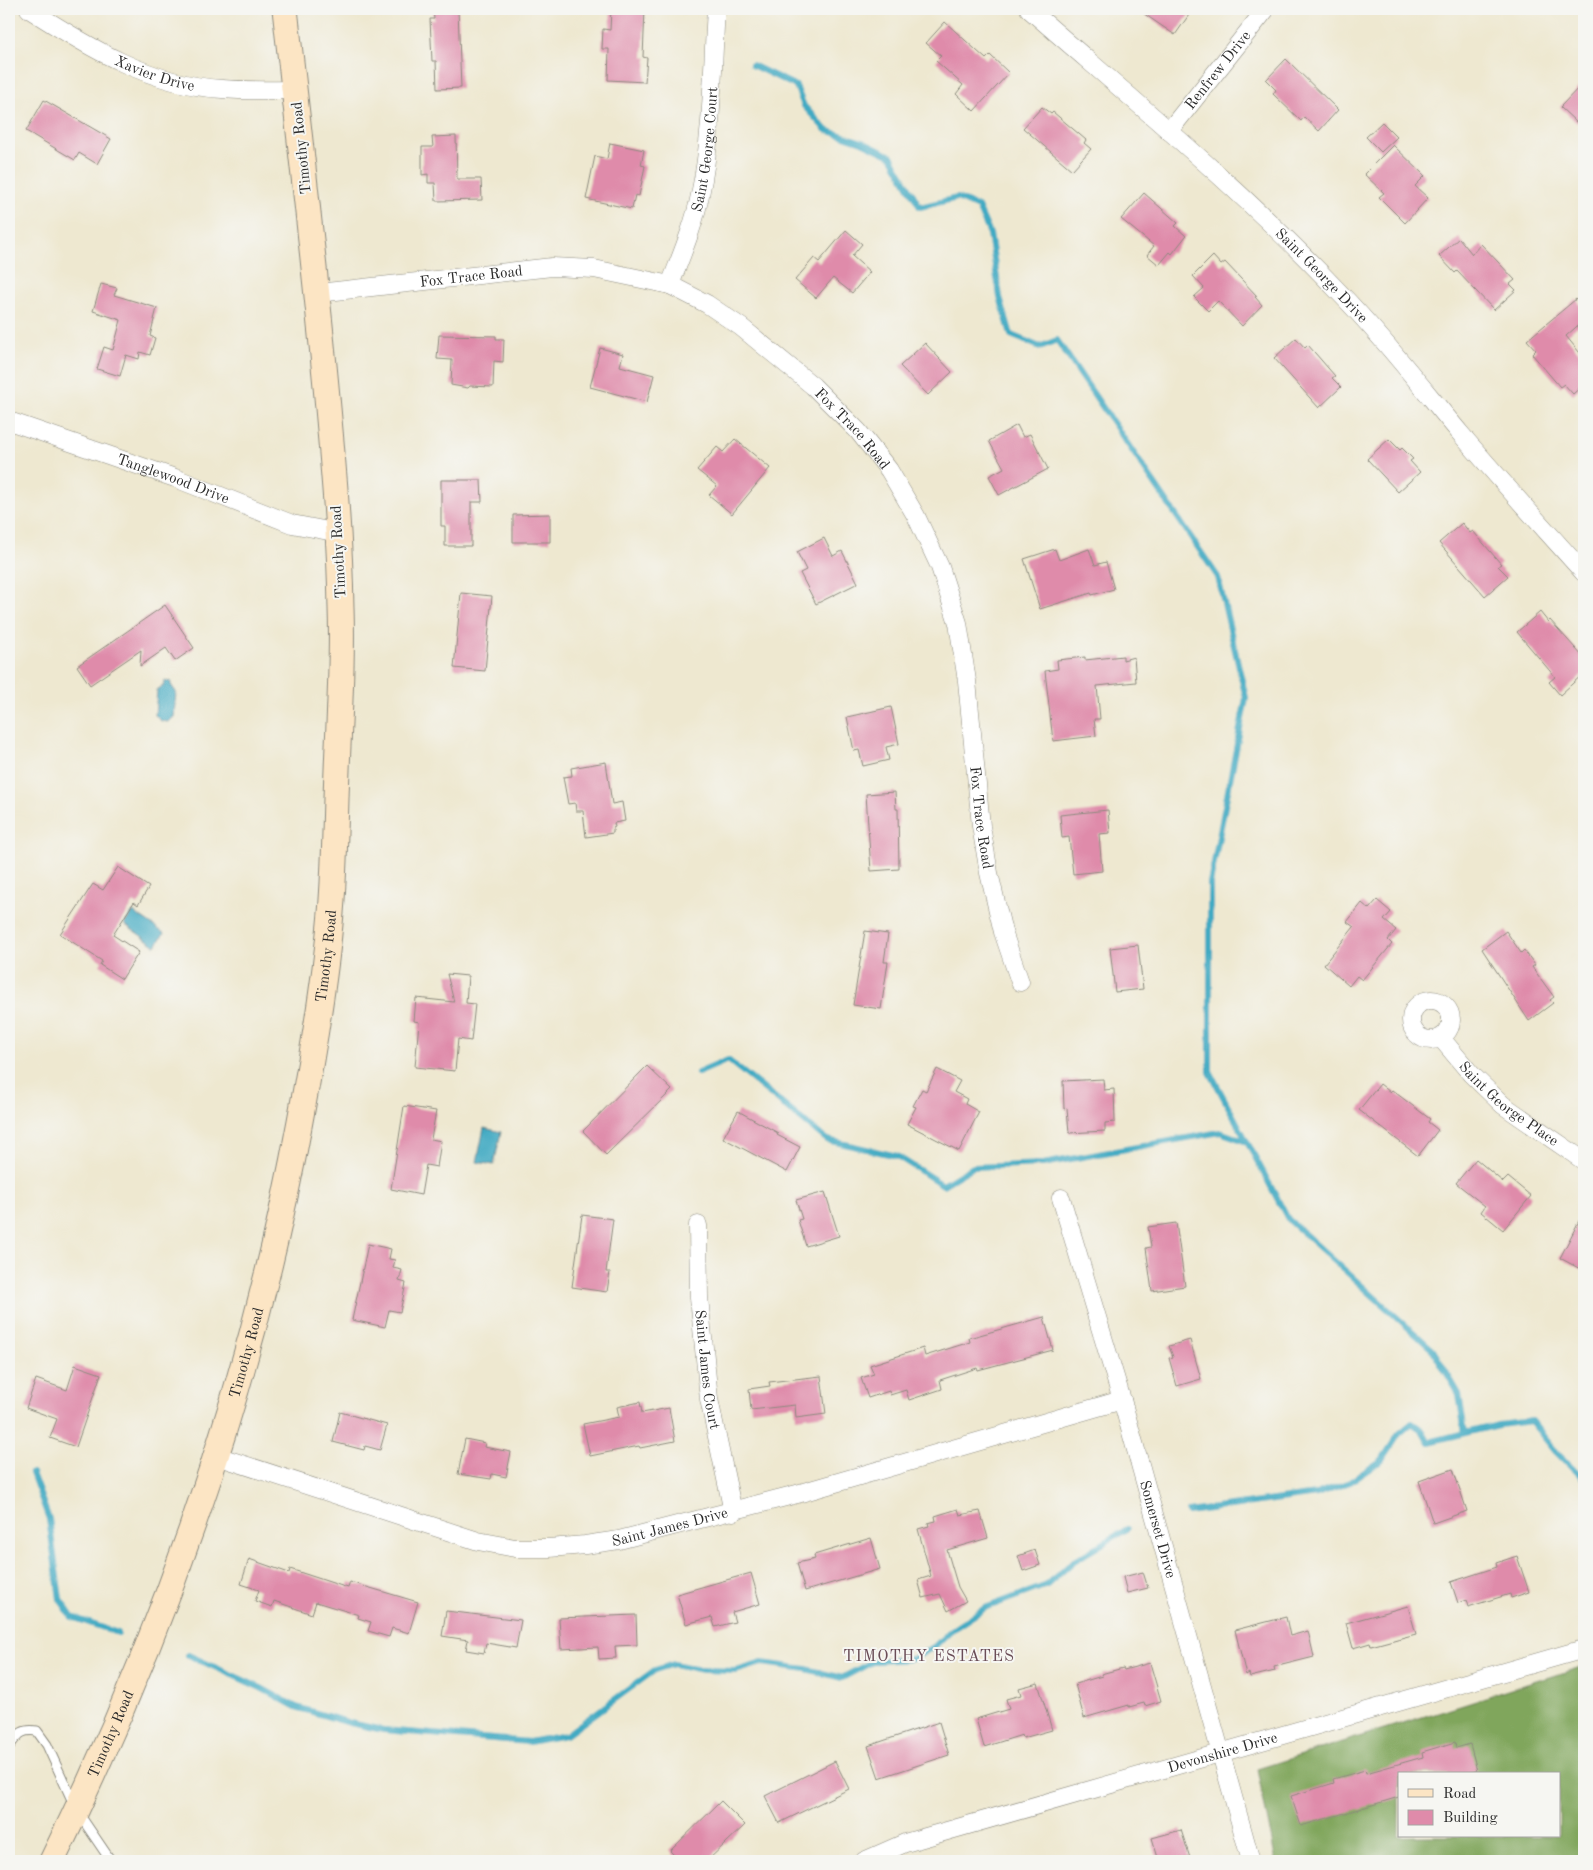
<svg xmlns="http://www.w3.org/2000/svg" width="1593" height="1870" viewBox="0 0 1593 1870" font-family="'Old Standard TT',serif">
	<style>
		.forest { fill: #80a65c; stroke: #566844; fill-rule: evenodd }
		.water { fill: #43aac3; stroke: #376a77 }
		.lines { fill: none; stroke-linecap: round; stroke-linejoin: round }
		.stream { stroke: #43aac3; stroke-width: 6 }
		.building { fill: #df8baa }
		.lane-casing { stroke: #8c8a7e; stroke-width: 11 }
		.street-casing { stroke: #8c8a7e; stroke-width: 19 }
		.secondary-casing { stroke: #8c8a7e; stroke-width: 27 }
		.lane { stroke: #fff; stroke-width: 9 }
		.street { stroke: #fff; stroke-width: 18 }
		.secondary { stroke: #fce5c4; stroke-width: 25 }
		.labels { text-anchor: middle; stroke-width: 4; stroke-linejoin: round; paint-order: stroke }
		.street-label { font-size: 15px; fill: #2b2b2b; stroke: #f6f6f2 }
		.neighbourhood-label { font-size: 16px; letter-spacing: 1px; fill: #6a4d57; stroke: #f6f6f2 }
	</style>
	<rect width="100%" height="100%" fill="#f6f6f2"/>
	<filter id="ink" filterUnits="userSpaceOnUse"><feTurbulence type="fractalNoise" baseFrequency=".02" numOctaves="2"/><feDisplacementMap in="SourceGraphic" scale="10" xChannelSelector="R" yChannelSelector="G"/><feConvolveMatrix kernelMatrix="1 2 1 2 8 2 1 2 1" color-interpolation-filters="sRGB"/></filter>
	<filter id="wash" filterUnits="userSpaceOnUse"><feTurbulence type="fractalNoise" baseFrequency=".0096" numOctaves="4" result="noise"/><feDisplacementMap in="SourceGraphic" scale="20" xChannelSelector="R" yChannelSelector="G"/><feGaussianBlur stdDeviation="1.12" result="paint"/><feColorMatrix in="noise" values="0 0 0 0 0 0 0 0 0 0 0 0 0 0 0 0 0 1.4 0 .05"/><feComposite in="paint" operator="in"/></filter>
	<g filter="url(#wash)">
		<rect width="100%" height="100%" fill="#eee8d0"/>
		<!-- forest -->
		<path class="forest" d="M 1584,1666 L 1584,1861 L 1276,1861 L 1257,1769 ZM 1399,1774 L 1559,1774 L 1559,1836 L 1399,1836 Z"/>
		<!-- water -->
		<path class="water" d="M 164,681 L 172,682 L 171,685 L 176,692 L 174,717 L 168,722 L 161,721 L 155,715 L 157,690 L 164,685 Z
			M 133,912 L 164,933 L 156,946 L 124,924 Z
			M 484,1128 L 501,1132 L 494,1165 L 477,1162 Z"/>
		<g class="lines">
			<!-- stream -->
			<path class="stream" d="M 752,65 L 796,86 L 804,106 L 826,130 L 862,142 L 891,156 L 920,207 L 957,198 L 978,207 L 990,234 L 1000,297 L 1011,335 L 1040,347 L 1057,340 L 1218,577 L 1246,698 L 1210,883 L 1210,1072 L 1288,1219 L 1433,1350 L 1459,1394 L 1465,1433 L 1499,1425 L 1531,1421 L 1556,1452 L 1584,1480
				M 698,1073 L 728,1060 L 827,1140 L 897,1156 L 943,1185 L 973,1167 L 1043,1164 L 1220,1132 L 1247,1142
				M 32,1473 L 49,1519 L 60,1599 L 72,1617 L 118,1633
				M 1188,1512 L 1316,1494 L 1350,1482 L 1382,1460 L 1399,1434 L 1412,1423 L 1422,1430 L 1429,1442 L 1465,1433
				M 188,1655 L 261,1688 L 296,1707 L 350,1723 L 383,1730 L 529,1742 L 566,1735 L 655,1670 L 674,1664 L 703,1670 L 736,1671 L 762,1663 L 806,1669 L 842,1678 L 874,1661 L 913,1659 L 935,1646 L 950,1631 L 985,1608 L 1047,1585 L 1074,1561 L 1127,1529"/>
		</g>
		<g id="blocks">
			<!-- building -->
			<path class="building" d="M 433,9 L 458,9 L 461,88 L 437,89 L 436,61 L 432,61 L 430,19 L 434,19 Z
				M 611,9 L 645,9 L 643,57 L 647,58 L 645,82 L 608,80 L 609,49 L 602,49 L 603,29 L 610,30 Z
				M 1137,9 L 1193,9 L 1175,35 Z
				M 945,22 L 986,59 L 990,55 L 1009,73 L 974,111 L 956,94 L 963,85 L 936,61 L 941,56 L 926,43 Z
				M 1286,59 L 1338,110 L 1319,131 L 1304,117 L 1301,121 L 1273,94 L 1276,90 L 1266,80 Z
				M 1584,82 L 1584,115 L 1577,123 L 1560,107 Z
				M 44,100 L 111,139 L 97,164 L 79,153 L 75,160 L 26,131 Z
				M 1042,107 L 1051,114 L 1053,112 L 1086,140 L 1084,143 L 1091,149 L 1072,170 L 1023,128 Z
				M 1382,122 L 1397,137 L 1381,152 L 1366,137 Z
				M 456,136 L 457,179 L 481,179 L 482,200 L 436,201 L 435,183 L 428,183 L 428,174 L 422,175 L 422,147 L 433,147 L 432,137 Z
				M 610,143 L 644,150 L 641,165 L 645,166 L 639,196 L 635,195 L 632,209 L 586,199 L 595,156 L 607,159 Z
				M 1393,145 L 1425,176 L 1415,186 L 1428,198 L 1405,223 L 1379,197 L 1384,193 L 1364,174 Z
				M 1144,193 L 1178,223 L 1175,226 L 1186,236 L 1172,254 L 1170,252 L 1159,265 L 1147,255 L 1154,246 L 1121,219 Z
				M 846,230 L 862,244 L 852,256 L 870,272 L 852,293 L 833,278 L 816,298 L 795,280 L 814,258 L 819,262 Z
				M 1459,238 L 1472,254 L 1481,244 L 1515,280 L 1510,284 L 1516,290 L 1494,310 L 1457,271 L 1455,273 L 1439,256 Z
				M 1213,256 L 1221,265 L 1225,262 L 1257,296 L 1255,297 L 1262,305 L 1242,326 L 1218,301 L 1208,311 L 1194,297 L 1204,288 L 1193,276 Z
				M 101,284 L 117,288 L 114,295 L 157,308 L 150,336 L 155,338 L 150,355 L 140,352 L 139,359 L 126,355 L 120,376 L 97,369 L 104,347 L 113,350 L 121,320 L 93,311 Z
				M 1576,299 L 1584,309 L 1584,320 L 1566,336 L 1584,358 L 1584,384 L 1573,394 L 1564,384 L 1560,387 L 1532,354 L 1536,350 L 1527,340 Z
				M 439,335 L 496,336 L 496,339 L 504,339 L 503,362 L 494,361 L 493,387 L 470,386 L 468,388 L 451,385 L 452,360 L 437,359 Z
				M 1296,338 L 1305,348 L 1308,345 L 1335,376 L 1332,378 L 1341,387 L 1319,408 L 1274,358 Z
				M 925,343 L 952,372 L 928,395 L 900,366 Z
				M 600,348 L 623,354 L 620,366 L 654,375 L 647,402 L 590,387 Z
				M 1017,425 L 1023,437 L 1030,434 L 1048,469 L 999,495 L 989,476 L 1004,468 L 989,441 Z
				M 735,439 L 770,468 L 732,514 L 709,495 L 717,486 L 697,470 L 717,447 L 723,452 Z
				M 1389,439 L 1400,450 L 1402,448 L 1413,459 L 1410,461 L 1420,472 L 1398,492 L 1367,459 Z
				M 441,480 L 481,480 L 482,502 L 471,502 L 471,546 L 445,546 L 445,526 L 441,526 Z
				M 550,514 L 550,542 L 513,542 L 513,515 Z
				M 1462,523 L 1470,533 L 1473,531 L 1501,564 L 1498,566 L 1508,576 L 1485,596 L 1439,543 Z
				M 824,538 L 833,556 L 842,551 L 858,583 L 816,604 L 800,573 L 806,570 L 797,552 Z
				M 1055,549 L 1059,560 L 1089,549 L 1095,565 L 1106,562 L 1114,589 L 1092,595 L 1091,593 L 1040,609 L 1024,559 Z
				M 461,593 L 492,596 L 485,671 L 454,668 Z
				M 165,605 L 194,648 L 175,661 L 166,648 L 140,666 L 141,650 L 90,685 L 77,666 Z
				M 1540,612 L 1548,622 L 1550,620 L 1584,658 L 1584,673 L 1560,695 L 1549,682 L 1555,677 L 1517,632 Z
				M 1123,656 L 1123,660 L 1134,657 L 1136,682 L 1097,686 L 1100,719 L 1094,719 L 1096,736 L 1053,741 L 1045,671 L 1058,669 L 1057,660 L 1085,657 L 1085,660 Z
				M 891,707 L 899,744 L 886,747 L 889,760 L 863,766 L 859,750 L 854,751 L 847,717 Z
				M 606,762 L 612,804 L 622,802 L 625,821 L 614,823 L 615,827 L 613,828 L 613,833 L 586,837 L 583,811 L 576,811 L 575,803 L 568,804 L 563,777 L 572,776 L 571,768 Z
				M 895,792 L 896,809 L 898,809 L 899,869 L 871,871 L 866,794 Z
				M 1108,810 L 1110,833 L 1099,834 L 1102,871 L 1073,874 L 1069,837 L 1062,838 L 1060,815 Z
				M 118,867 L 149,887 L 138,905 L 134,902 L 113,935 L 139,952 L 122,979 L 100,965 L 102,961 L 60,934 L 93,884 L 103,890 Z
				M 1377,900 L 1391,912 L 1384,920 L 1396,930 L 1388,940 L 1392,944 L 1362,980 L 1357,976 L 1349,986 L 1324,964 L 1354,927 L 1347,922 L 1362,903 L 1369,909 Z
				M 865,931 L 888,934 L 884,962 L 888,962 L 881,1009 L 853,1005 Z
				M 1506,931 L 1521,953 L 1524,950 L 1535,965 L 1532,967 L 1554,997 L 1550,1000 L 1553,1003 L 1529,1021 L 1482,949 Z
				M 1138,945 L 1143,989 L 1115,992 L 1110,948 Z
				M 447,974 L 468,976 L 466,1003 L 475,1004 L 471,1041 L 458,1039 L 455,1071 L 415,1067 L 419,1022 L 414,1021 L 416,998 L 454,1002 Z
				M 647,1066 L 672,1090 L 606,1155 L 583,1131 Z
				M 937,1069 L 960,1081 L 954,1092 L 967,1099 L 965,1104 L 979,1112 L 959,1151 L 907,1124 L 916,1107 L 913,1106 L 922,1089 L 926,1091 Z
				M 1103,1079 L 1104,1090 L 1114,1089 L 1115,1122 L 1105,1123 L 1105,1131 L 1069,1133 L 1067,1108 L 1064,1109 L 1063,1081 Z
				M 1380,1084 L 1390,1092 L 1392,1090 L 1430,1119 L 1428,1122 L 1438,1130 L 1418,1156 L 1359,1110 Z
				M 404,1106 L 436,1111 L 431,1139 L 441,1141 L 437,1167 L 426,1165 L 421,1195 L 391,1189 Z
				M 738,1111 L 778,1133 L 777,1135 L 800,1147 L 787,1172 L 723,1138 Z
				M 1476,1159 L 1503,1182 L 1508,1177 L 1531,1196 L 1503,1230 L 1481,1212 L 1485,1206 L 1456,1183 Z
				M 825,1192 L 839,1236 L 806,1246 L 798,1220 L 802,1219 L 796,1200 Z
				M 1584,1211 L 1584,1271 L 1560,1258 Z
				M 582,1215 L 613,1219 L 606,1272 L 610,1272 L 607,1292 L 572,1287 Z
				M 1176,1223 L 1185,1286 L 1152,1291 L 1146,1248 L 1151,1247 L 1148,1227 Z
				M 368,1244 L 391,1249 L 389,1259 L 395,1260 L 393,1268 L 402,1270 L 399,1281 L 406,1283 L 400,1312 L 389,1310 L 385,1327 L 352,1320 Z
				M 1044,1317 L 1053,1350 L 978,1370 L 977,1368 L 940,1380 L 942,1389 L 909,1400 L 906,1390 L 890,1395 L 889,1391 L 868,1398 L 861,1378 L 874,1374 L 870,1365 L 923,1348 L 925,1356 L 970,1342 L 969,1338 Z
				M 1190,1340 L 1201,1379 L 1177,1386 L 1169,1358 L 1173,1357 L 1169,1346 Z
				M 75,1365 L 101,1374 L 76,1447 L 50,1438 L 57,1419 L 26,1408 L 36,1379 L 67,1390 Z
				M 821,1376 L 826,1414 L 796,1418 L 795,1405 L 751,1410 L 749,1389 L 770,1386 L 769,1382 Z
				M 640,1402 L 642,1413 L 669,1408 L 675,1441 L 640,1448 L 639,1446 L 590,1456 L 583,1424 L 619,1417 L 617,1407 Z
				M 340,1412 L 387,1425 L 380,1450 L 365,1446 L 364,1450 L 333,1442 Z
				M 465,1439 L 485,1443 L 484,1447 L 511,1452 L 506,1477 L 492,1474 L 491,1479 L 458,1474 Z
				M 1453,1469 L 1467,1511 L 1433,1523 L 1419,1481 Z
				M 958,1509 L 960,1515 L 980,1511 L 988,1538 L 947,1550 L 958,1587 L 966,1601 L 948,1611 L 940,1594 L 923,1598 L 918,1580 L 931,1576 L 918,1529 L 929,1526 L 928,1523 L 936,1521 L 935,1516 Z
				M 871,1538 L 880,1569 L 805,1591 L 797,1563 L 815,1559 L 814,1555 Z
				M 1035,1550 L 1040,1565 L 1023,1571 L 1018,1556 Z
				M 1517,1556 L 1529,1592 L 1511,1598 L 1510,1594 L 1468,1607 L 1466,1600 L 1458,1603 L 1451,1582 L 1497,1567 L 1496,1563 Z
				M 249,1559 L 289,1573 L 290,1569 L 348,1588 L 350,1582 L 418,1602 L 409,1633 L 392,1628 L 389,1637 L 368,1631 L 371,1622 L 358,1618 L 359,1615 L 316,1602 L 312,1614 L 274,1601 L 272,1607 L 255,1601 L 259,1590 L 241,1584 Z
				M 1143,1572 L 1148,1588 L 1127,1593 L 1123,1577 Z
				M 751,1573 L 760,1604 L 732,1612 L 735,1622 L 715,1627 L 712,1617 L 686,1624 L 677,1594 Z
				M 1408,1606 L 1416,1634 L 1371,1646 L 1370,1643 L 1353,1648 L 1346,1623 Z
				M 446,1611 L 521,1620 L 516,1648 L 486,1643 L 484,1653 L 466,1650 L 468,1640 L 442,1636 Z
				M 636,1615 L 637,1645 L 615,1646 L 616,1658 L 599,1659 L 598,1647 L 561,1649 L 559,1618 Z
				M 1286,1617 L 1290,1636 L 1308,1631 L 1314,1657 L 1274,1667 L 1275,1671 L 1250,1677 L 1249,1673 L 1246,1675 L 1235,1630 Z
				M 1150,1663 L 1161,1701 L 1145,1706 L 1144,1703 L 1129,1707 L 1129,1705 L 1084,1718 L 1075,1684 L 1102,1676 L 1101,1674 L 1123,1668 L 1124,1670 Z
				M 1038,1683 L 1052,1730 L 1023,1738 L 1022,1735 L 984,1747 L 976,1719 L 1009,1709 L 1006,1699 L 1021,1695 L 1019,1688 Z
				M 939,1722 L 949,1755 L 879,1778 L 868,1746 Z
				M 1455,1742 L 1456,1748 L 1470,1744 L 1477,1770 L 1466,1774 L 1399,1774 L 1399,1797 L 1301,1826 L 1291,1796 L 1334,1783 L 1333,1779 L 1365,1770 L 1366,1773 L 1423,1757 L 1422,1752 Z
				M 835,1761 L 849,1789 L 779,1823 L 765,1796 Z
				M 721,1801 L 745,1825 L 707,1861 L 680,1861 L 670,1851 Z
				M 1181,1830 L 1191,1861 L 1159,1861 L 1152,1838 Z"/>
		</g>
	</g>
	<g filter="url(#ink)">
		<use href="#blocks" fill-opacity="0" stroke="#8c8a7e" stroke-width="1"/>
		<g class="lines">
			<defs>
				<path id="lane" d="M 9,1746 C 19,1734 21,1729 37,1731 L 47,1745 L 77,1811 L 111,1861"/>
				<g id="street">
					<path id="s1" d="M 29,9 C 88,47 150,85 222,89 C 246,91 270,90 294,90"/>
					<path id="s2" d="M 1029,9 C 1133,100 1240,188 1335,288 C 1380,334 1419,384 1460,433 C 1501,481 1543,527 1584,573"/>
					<path id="s3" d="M 1169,131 L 1266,9"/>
					<path id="s4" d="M 670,285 C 681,256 694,226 700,195 C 713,134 712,70 716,9"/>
					<path id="s5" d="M 318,293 L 552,267 L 594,269 L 670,285 L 707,304 L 741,327 L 813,386 L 858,431 L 889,470 L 916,516 L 940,567 L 958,623 L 967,681 L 981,826 L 989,873 L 1003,932 L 1020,982"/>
					<path id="s6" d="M 9,421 L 175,478 L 292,524 L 339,533"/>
					<circle cx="1431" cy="1020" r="20"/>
					<path id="s7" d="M 1441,1038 L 1471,1074 L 1503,1105 L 1584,1161"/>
					<path id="s8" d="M 1061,1198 L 1122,1400 L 1251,1861"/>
					<path id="s9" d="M 698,1225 L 699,1297 L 709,1399 L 733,1512"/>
					<path id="s10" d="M 217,1456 L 478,1541 L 515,1548 L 549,1548 L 585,1545 L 619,1540 L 797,1494 L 1122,1400"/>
					<path id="s11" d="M 864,1861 L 905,1843 L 1584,1649"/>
				</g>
				<g id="secondary">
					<path id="s12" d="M 52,1861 C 167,1627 253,1378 300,1121 C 313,1052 325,983 331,913 C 335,866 335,818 337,770 C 339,716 343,662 341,608 C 340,541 334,474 328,408 C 316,274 300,142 285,9"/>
				</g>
			</defs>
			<!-- lane casing -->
			<use href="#lane" class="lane-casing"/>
			<!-- street casing -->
			<use href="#street" class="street-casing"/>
			<!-- secondary casing -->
			<use href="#secondary" class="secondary-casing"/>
			<!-- lane -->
			<use href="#lane" class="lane"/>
			<!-- street -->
			<use href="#street" class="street"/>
			<!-- secondary -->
			<use href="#secondary" class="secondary"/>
		</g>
	</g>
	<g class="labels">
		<!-- street labels -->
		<g class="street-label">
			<text dy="5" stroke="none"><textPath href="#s3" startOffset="78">Renfrew Drive</textPath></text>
			<text dy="5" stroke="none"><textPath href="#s1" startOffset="142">Xavier Drive</textPath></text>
			<text transform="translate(301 148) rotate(-96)" y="5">Timothy Road</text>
			<text dy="5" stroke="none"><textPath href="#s4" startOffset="141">Saint George Court</textPath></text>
			<text dy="5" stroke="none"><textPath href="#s5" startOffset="154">Fox Trace Road</textPath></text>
			<text dy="5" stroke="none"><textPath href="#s2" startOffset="396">Saint George Drive</textPath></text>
			<text dy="5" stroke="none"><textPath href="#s5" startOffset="589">Fox Trace Road</textPath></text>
			<text dy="5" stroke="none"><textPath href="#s6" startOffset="174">Tanglewood Drive</textPath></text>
			<text transform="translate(338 552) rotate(-93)" y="5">Timothy Road</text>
			<text dy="5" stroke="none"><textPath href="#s5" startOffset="1009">Fox Trace Road</textPath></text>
			<text dy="5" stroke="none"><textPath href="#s12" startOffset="950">Timothy Road</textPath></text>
			<text dy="5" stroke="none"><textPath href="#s7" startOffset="95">Saint George Place</textPath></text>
			<text dy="5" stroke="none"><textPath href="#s12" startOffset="545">Timothy Road</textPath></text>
			<text dy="5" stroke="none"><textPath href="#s9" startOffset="145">Saint James Court</textPath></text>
			<text dy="5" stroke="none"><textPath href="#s10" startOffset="469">Saint James Drive</textPath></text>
			<text dy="5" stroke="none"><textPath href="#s8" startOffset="345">Somerset Drive</textPath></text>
			<text dy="5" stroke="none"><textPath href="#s12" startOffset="140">Timothy Road</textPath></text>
			<text dy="5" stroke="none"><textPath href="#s11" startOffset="375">Devonshire Drive</textPath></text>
		</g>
		<!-- neighbourhood labels -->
		<g class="neighbourhood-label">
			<text x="929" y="1661">TIMOTHY ESTATES</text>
		</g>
	</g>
	<!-- margin -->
	<rect width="1593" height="1870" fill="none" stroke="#f6f6f2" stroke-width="30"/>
	<!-- legend -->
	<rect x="1398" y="1772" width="162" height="65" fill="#f6f6f2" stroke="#a5a5a2"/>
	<rect x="1408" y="1789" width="25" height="8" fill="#fce5c4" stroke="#a5a5a2"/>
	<text x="1443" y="1798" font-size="15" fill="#2b2b2b">Road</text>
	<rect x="1408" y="1810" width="25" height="15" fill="#df8baa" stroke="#a5a5a2"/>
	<text x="1443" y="1822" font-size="15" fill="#2b2b2b">Building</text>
</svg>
